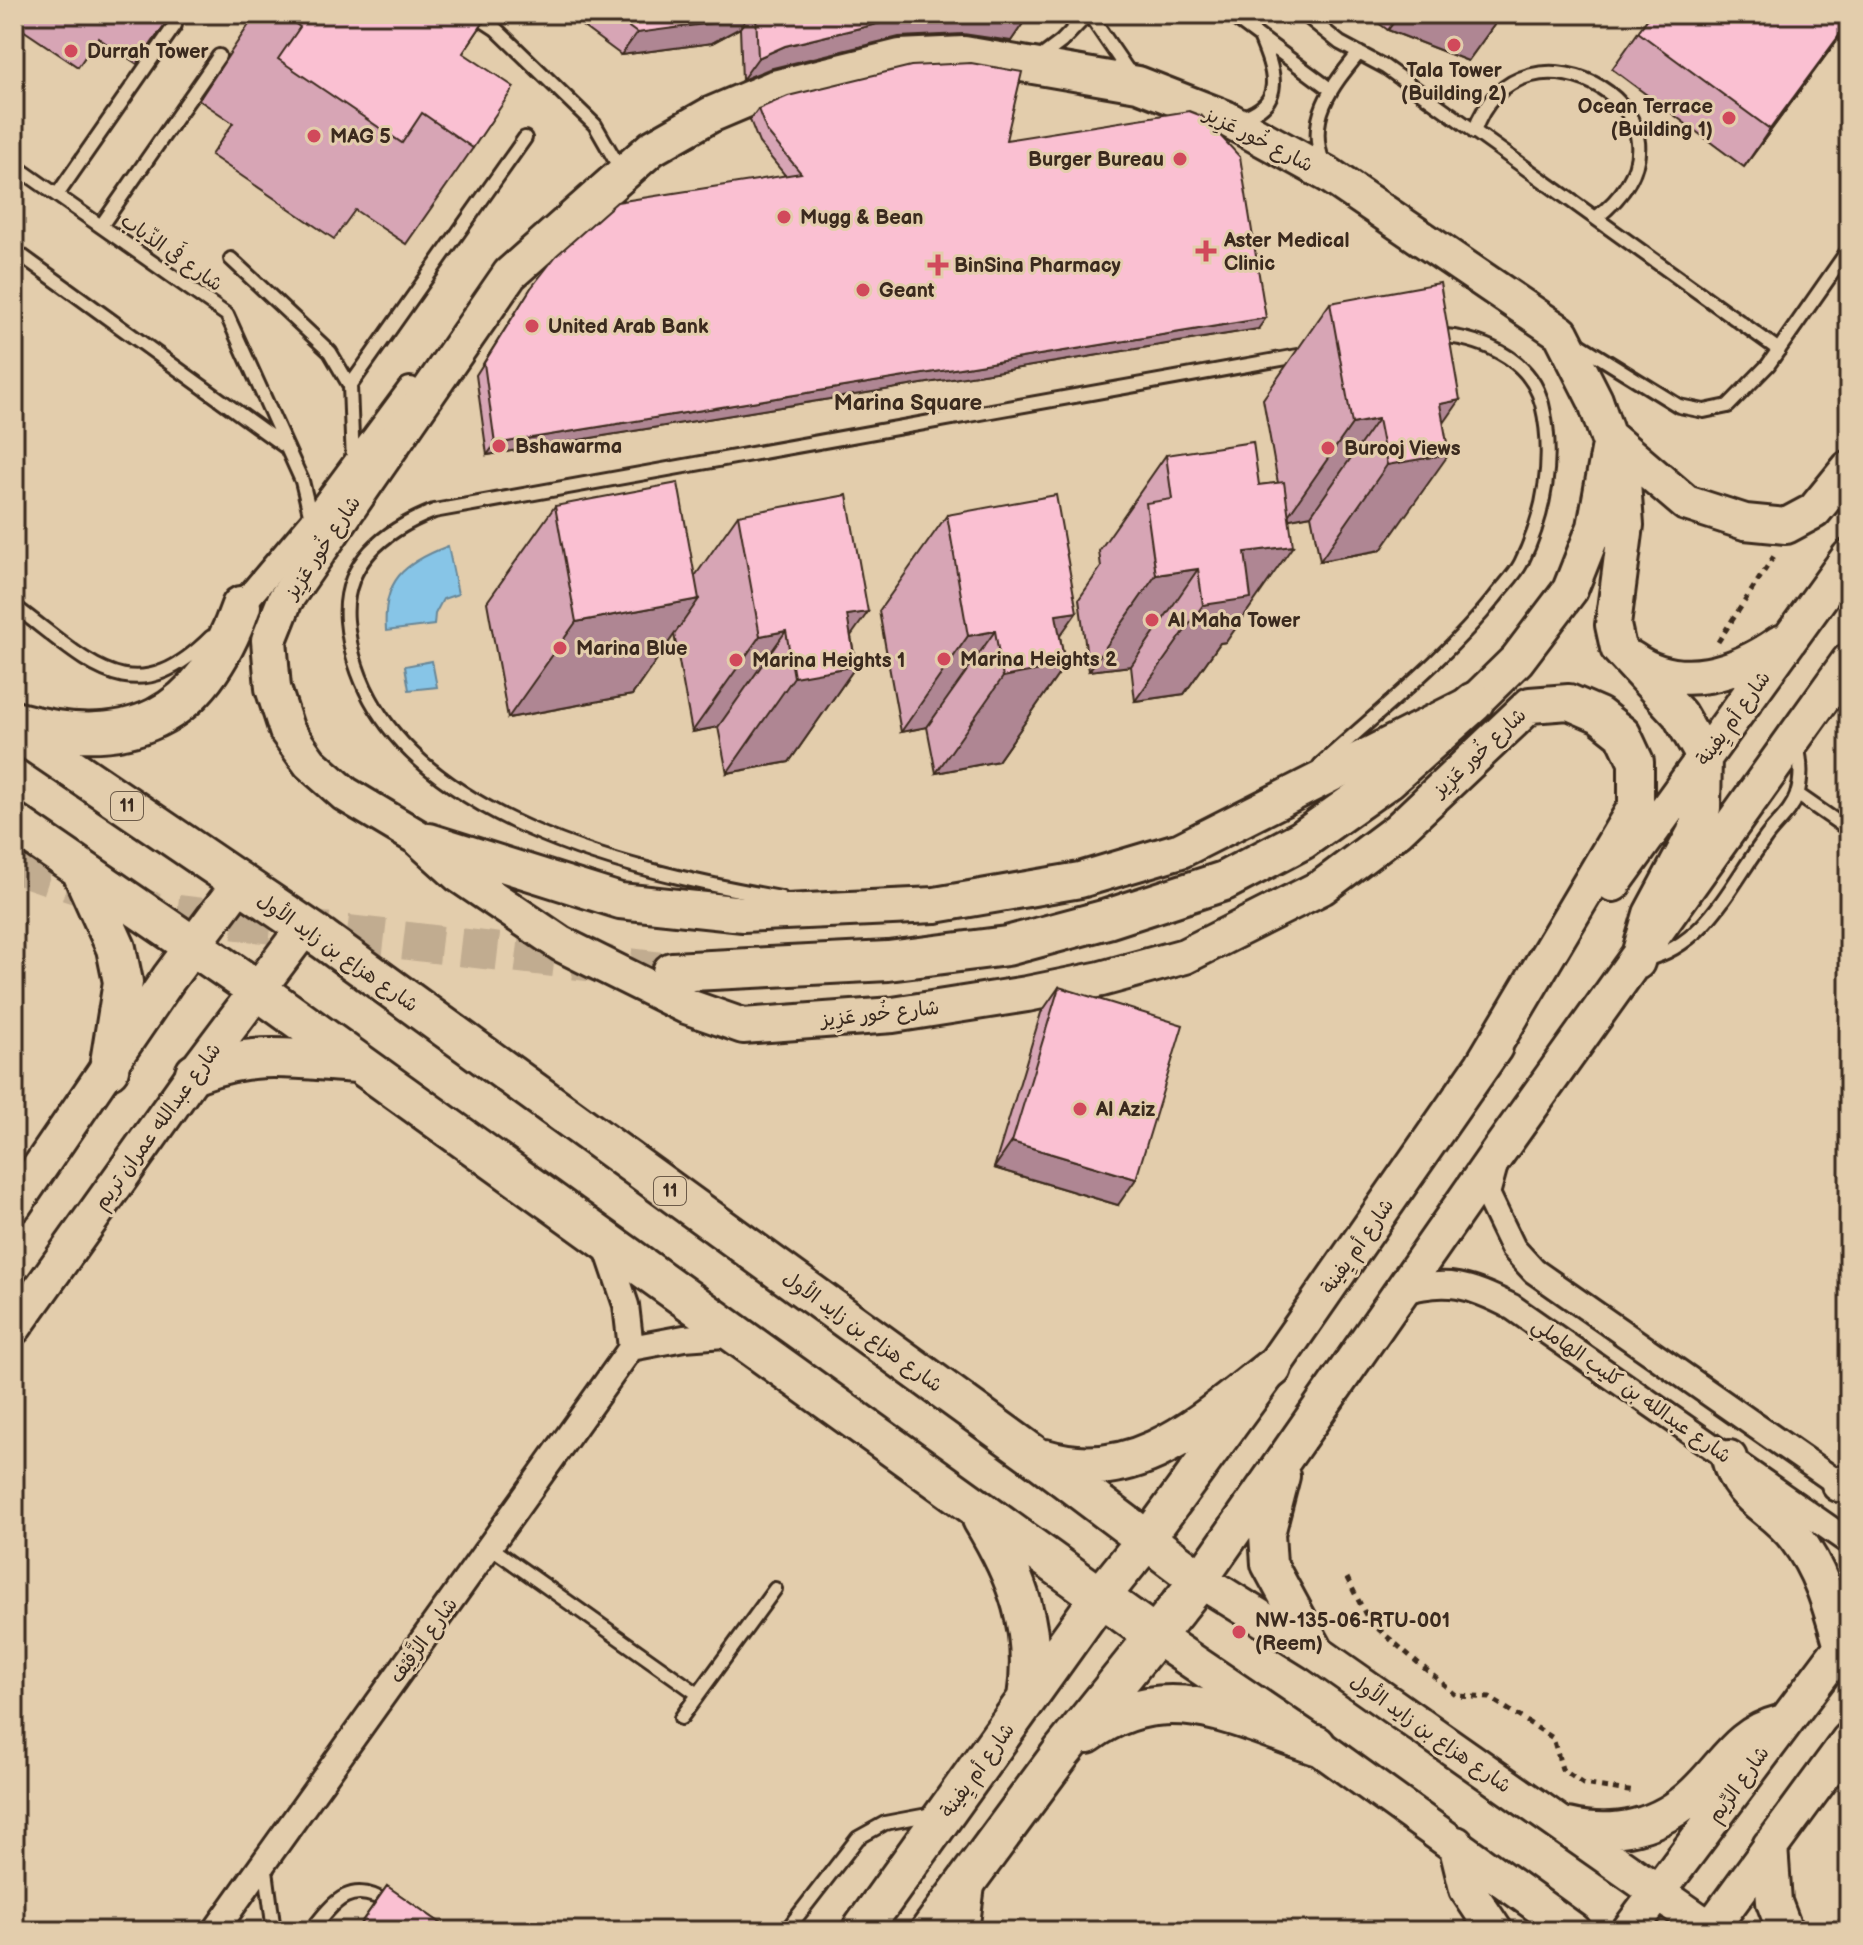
<svg xmlns="http://www.w3.org/2000/svg" width="1863" height="1945" viewBox="0 0 1863 1945" font-family="'Balsamiq Sans','Playpen Sans Arabic',sans-serif">
	<style>
		.water { fill: #87c5e7; stroke: #698797; stroke-width: 2 }
		.lines { fill: none; stroke-linecap: round; stroke-linejoin: round }
		.primary-tunnel { stroke: #c1ac90; stroke-width: 38; stroke-dasharray: 38 19; stroke-linecap: butt }
		.lane-casing { stroke: #3b2a1e; stroke-width: 18 }
		.street-casing { stroke: #3b2a1e; stroke-width: 30 }
		.secondary-casing { stroke: #3b2a1e; stroke-width: 40 }
		.primary-casing { stroke: #3b2a1e; stroke-width: 44 }
		.path { stroke: #3b2a1e; stroke-width: 5; stroke-dasharray: 6 6; stroke-linecap: butt }
		.lane { stroke: #e3cdac; stroke-width: 12 }
		.street { stroke: #e3cdac; stroke-width: 24 }
		.secondary { stroke: #e3cdac; stroke-width: 34 }
		.primary { stroke: #e3cdac; stroke-width: 38 }
		.wall { fill: #d7a5b5; stroke: #3b2a1e; stroke-width: 2 }
		.shaded-wall { fill: #af8693; stroke: #3b2a1e; stroke-width: 2 }
		.building { fill: #fac0d2; stroke: #3b2a1e; stroke-width: 2 }
		.poi-dot { fill: #d1495b; stroke: #e3cdac; stroke-width: 3 }
		.labels { text-anchor: middle; stroke-width: 6; stroke-linejoin: round; paint-order: stroke }
		.shield { fill: #e3cdac; stroke: #6d5b49; stroke-width: 2 }
		.shield-label { font-size: 18px; font-weight: bold; fill: #3b2a1e }
		.poi-label { font-size: 20px; font-weight: bold; fill: #3b2a1e; stroke: #e3cdac; text-anchor: start }
		.street-label { font-size: 20px; fill: #3b2a1e; stroke: #e3cdac }
		.neighbourhood-label { font-size: 22px; font-weight: bold; fill: #3b2a1e; stroke: #e3cdac }
	</style>
	<rect width="100%" height="100%" fill="#e3cdac"/>
	<filter id="ink" filterUnits="userSpaceOnUse"><feTurbulence type="fractalNoise" baseFrequency=".0125" numOctaves="2"/><feDisplacementMap in="SourceGraphic" scale="16" xChannelSelector="R" yChannelSelector="G"/><feConvolveMatrix kernelMatrix="1 2 1 2 8 2 1 2 1" color-interpolation-filters="sRGB"/></filter>
	<g filter="url(#ink)">
		<!-- water -->
		<path class="water" d="M 448,546 L 458,594 L 443,599 L 435,614 L 434,625 L 386,631 C 382,580 404,563 448,546 Z
			M 432,661 L 437,687 L 409,690 L 405,666 Z"/>
		<g class="lines">
			<!-- primary-tunnel -->
			<path class="primary-tunnel" d="M 14,864 L 153,911 L 672,972"/>
			<defs>
				<path id="lane" d="M 473,14 L 496,29 L 595,125 L 622,172
					M 1089,14 L 1130,74
					M 1229,14 L 1330,89
					M 1304,14 L 1340,43 L 1385,67 L 1779,350
					M 1037,60 L 1061,42 L 1088,14
					M 1240,118 C 1287,104 1274,71 1260,37
					M 1474,132 C 1519,0 1726,116 1596,218
					M 14,165 L 227,315 L 302,481 L 312,522
					M 1324,165 C 1305,119 1331,87 1359,53
					M 57,195 L 175,25
					M 101,226 L 219,56
					M 14,250 L 287,448
					M 231,259 L 330,352 L 350,386 L 353,463
					M 1577,343 L 1679,406 L 1704,411 L 1728,406 L 1768,365 L 1849,249
					M 350,386 L 525,138
					M 14,606 C 87,659 130,718 211,637
					M 1320,765 C 1379,711 1445,660 1495,597 C 1503,586 1515,575 1521,563 C 1545,514 1555,457 1542,404 C 1530,356 1478,337 1434,335
					M 1797,794 L 1849,830
					M 781,898 C 629,871 364,812 347,621 C 342,563 385,530 434,511 L 1309,354
					M 1644,960 C 1706,945 1729,887 1764,840 C 1774,825 1791,813 1797,795 C 1802,779 1801,761 1797,745
					M 489,1546 L 698,1694
					M 681,1718 L 775,1589
					M 265,1863 L 274,1931
					M 311,1931 C 335,1900 352,1878 391,1905
					M 786,1931 L 858,1838 L 885,1823 L 933,1814"/>
				<path id="street" d="M 241,606 L 312,522 L 410,390
					M 1495,1165 L 1487,1194 L 1513,1248 L 1534,1271 L 1849,1491
					M 1400,1292 C 1447,1278 1470,1285 1512,1307 L 1849,1542
					M 631,1348 L 684,1338 L 738,1334
					M 215,1931 L 631,1348 L 626,1305 L 605,1243
					M 966,1931 L 973,1878"/>
				<path id="secondary" d="M 1611,439 L 1686,503 L 1745,522 L 1786,526 L 1814,511 L 1849,468
					M 1632,659 C 1680,693 1737,673 1780,643
					M 429,841 L 620,901 L 743,914 L 935,905 L 1080,880 L 1181,850 L 1474,702 L 1517,660 L 1570,590 L 1595,527 L 1609,450
					M 1613,884 L 1849,557
					M 1483,1064 L 1636,806 L 1636,762 L 1623,734 L 1599,715 L 1569,702 L 1530,705 L 1398,830 L 1322,887 L 1185,956 L 1101,979 L 1027,994 L 893,1015 L 743,1026 L 686,1006 L 561,944 L 459,875 L 417,837 L 345,794 L 310,763 L 287,731 L 273,688 L 269,640 L 285,600 L 510,274 L 652,148 L 710,115 L 774,88 L 900,57 L 964,54 L 1138,84 L 1225,118 L 1329,175 L 1561,333 L 1595,400 L 1623,481 L 1626,525 L 1613,625 L 1618,648 L 1679,714 L 1704,757 L 1703,808 L 1694,834 L 1651,914 L 1637,962
					M 14,1205 L 169,978 L 239,884
					M 14,1327 L 195,1073 L 304,928
					M 1729,1458 C 1738,1499 1773,1507 1796,1538 C 1821,1570 1831,1608 1842,1647
					M 1282,1476 L 1267,1534 L 1269,1564 L 1315,1649
					M 1839,1484 L 1849,1484
					M 1147,1539 L 1272,1368 L 1495,1047
					M 1155,1636 L 1316,1745 L 1574,1931
					M 1568,1826 C 1615,1837 1660,1827 1695,1793 C 1725,1765 1737,1734 1780,1723
					M 1456,1844 L 1467,1889 L 1495,1931
					M 1770,1846 L 1774,1902 L 1785,1931
					M 1629,1931 L 1849,1637
					M 1709,1931 L 1849,1740
					M 1713,1931 L 1317,1653 L 1200,1580 L 1499,1151 L 1849,661"/>
				<path id="primary" d="M 14,721 C 129,753 202,719 241,606
					M 14,729 L 323,939 L 1035,1456 L 1200,1580 L 1062,1752 L 930,1931
					M 14,823 L 256,989 L 1155,1636
					M 81,870 L 116,948 L 123,982 L 109,1069
					M 672,972 L 888,961 L 1007,946 L 1107,919 L 1224,881 L 1302,840 L 1388,779 L 1474,702
					M 195,1073 C 254,1050 295,1059 356,1063
					M 1045,1459 C 1137,1487 1205,1420 1272,1368
					M 982,1519 C 1017,1577 1038,1629 1027,1698
					M 1087,1734 C 1164,1676 1236,1718 1316,1745
					M 861,1931 L 1100,1597 L 1147,1539"/>
			</defs>
			<!-- lane casing -->
			<use href="#lane" class="lane-casing"/>
			<!-- street casing -->
			<use href="#street" class="street-casing"/>
			<!-- secondary casing -->
			<use href="#secondary" class="secondary-casing"/>
			<!-- primary casing -->
			<use href="#primary" class="primary-casing"/>
			<!-- path -->
			<path class="path" d="M 1718,642 L 1776,553
				M 1347,1578 L 1369,1621 L 1457,1696 L 1490,1698 L 1553,1738 L 1562,1769 L 1583,1784 L 1635,1792"/>
			<!-- lane -->
			<use href="#lane" class="lane"/>
			<!-- street -->
			<use href="#street" class="street"/>
			<!-- secondary -->
			<use href="#secondary" class="secondary"/>
			<!-- primary -->
			<use href="#primary" class="primary"/>
		</g>
		<!-- wall -->
		<path class="wall" d="M 14,14 L 172,14 L 137,64 L 98,38 L 78,67 L 14,24 Z
			M 256,14 L 489,14 L 463,53 L 473,148 L 406,244 L 355,210 L 334,239 L 211,155 L 233,123 L 199,100 Z
			M 566,14 L 1024,14 L 1026,19 L 1011,41 L 963,34 L 899,37 L 769,69 L 742,80 L 740,28 L 712,43 L 621,55 Z
			M 1366,14 L 1502,14 L 1468,61 L 1388,30 Z
			M 1651,14 L 1849,24 L 1744,167 L 1612,69 Z
			M 758,109 L 1006,140 L 1258,329 L 487,455 L 476,375 L 531,288 L 785,175 L 759,143 L 750,120 Z
			M 1330,303 L 1444,424 L 1381,550 L 1320,561 L 1311,515 L 1289,519 L 1226,642 L 1220,643 L 1184,694 L 1135,701 L 1131,666 L 1089,671 L 1079,599 L 1101,567 L 1099,551 L 1166,455 L 1259,485 L 1278,483 L 1263,399 Z
			M 555,506 L 695,576 L 738,515 L 851,636 L 856,666 L 789,762 L 727,773 L 718,727 L 692,732 L 674,634 L 632,695 L 508,718 L 487,602 Z
			M 947,515 L 1060,636 L 1065,665 L 998,761 L 936,773 L 927,727 L 901,732 L 879,611 Z
			M 1059,987 L 1118,1205 L 994,1168 L 1041,1013 Z
			M 387,1886 L 452,1931 L 355,1931 Z"/>
		<!-- shaded-wall -->
		<path class="shaded-wall" d="M 740,14 L 750,14 L 740,28 L 712,43 L 621,55 L 637,33 Z
			M 933,14 L 992,14 L 1026,19 L 1011,41 L 963,34 L 899,37 L 769,69 L 742,80 L 758,58 L 785,46 L 914,15 Z
			M 1400,14 L 1502,14 L 1468,61 L 1388,30 Z
			M 1849,22 L 1849,24 L 1744,167 L 1770,129 Z
			M 1266,318 L 1258,329 L 487,455 L 495,444 Z
			M 1460,400 L 1419,459 L 1449,454 L 1381,550 L 1320,561 L 1387,465 L 1440,404 Z
			M 1378,419 L 1311,515 L 1285,520 L 1352,424 Z
			M 1293,546 L 1226,642 L 1220,643 L 1184,694 L 1135,701 L 1203,605 L 1245,552 Z
			M 1198,569 L 1131,666 L 1089,671 L 1156,575 Z
			M 699,599 L 632,695 L 508,718 L 576,622 Z
			M 868,612 L 826,671 L 856,666 L 789,762 L 727,773 L 794,677 L 847,615 Z
			M 1077,612 L 1035,671 L 1065,665 L 998,761 L 936,773 L 1003,677 L 1056,615 Z
			M 786,631 L 718,727 L 692,732 L 760,636 Z
			M 995,631 L 927,727 L 901,732 L 968,636 Z
			M 1012,1142 L 1136,1179 L 1118,1205 L 994,1168 Z"/>
		<!-- building -->
		<path class="building" d="M 281,14 L 489,14 L 463,53 L 514,87 L 473,148 L 422,113 L 402,143 L 278,59 L 300,27 Z
			M 611,14 L 740,14 L 727,21 L 637,33 Z
			M 756,14 L 933,14 L 914,15 L 785,46 L 758,58 Z
			M 992,14 L 1024,14 L 1026,19 Z
			M 1470,14 L 1501,14 L 1494,23 Z
			M 1651,14 L 1849,14 L 1849,22 L 1770,129 L 1638,32 Z
			M 971,63 L 1022,72 L 1006,140 L 1189,111 L 1202,116 L 1240,157 L 1266,318 L 495,444 L 484,363 L 531,288 L 556,256 L 617,202 L 801,173 L 767,132 L 758,109 L 788,96 L 911,66 Z
			M 1440,283 L 1460,400 L 1440,404 L 1449,454 L 1387,465 L 1378,419 L 1352,424 L 1330,303 Z
			M 1253,442 L 1259,485 L 1284,482 L 1293,546 L 1245,552 L 1251,598 L 1203,605 L 1198,569 L 1156,575 L 1146,503 L 1172,499 L 1166,455 Z
			M 678,483 L 699,599 L 576,622 L 555,506 Z
			M 847,495 L 868,612 L 847,615 L 856,666 L 794,677 L 786,631 L 760,636 L 738,515 Z
			M 1056,495 L 1077,612 L 1056,615 L 1065,665 L 1003,677 L 995,631 L 968,636 L 947,515 Z
			M 1059,987 L 1183,1025 L 1136,1179 L 1012,1142 Z
			M 387,1886 L 452,1931 L 366,1931 L 359,1926 Z"/>
	</g>
	<!-- markers -->
	<g class="poi-dot">
		<circle cx="1454" cy="45" r="8"/>
		<circle cx="71" cy="51" r="8"/>
		<circle cx="1729" cy="118" r="8"/>
		<circle cx="314" cy="136" r="8"/>
		<circle cx="1180" cy="159" r="8"/>
		<circle cx="784" cy="217" r="8"/>
		<path d="M1202 239h8v8h8v8h-8v8h-8v-8h-8v-8h8z"/>
		<path d="M934 253h8v8h8v8h-8v8h-8v-8h-8v-8h8z"/>
		<circle cx="863" cy="290" r="8"/>
		<circle cx="532" cy="326" r="8"/>
		<circle cx="499" cy="446" r="8"/>
		<circle cx="1328" cy="448" r="8"/>
		<circle cx="1152" cy="620" r="8"/>
		<circle cx="560" cy="648" r="8"/>
		<circle cx="944" cy="659" r="8"/>
		<circle cx="736" cy="660" r="8"/>
		<circle cx="1080" cy="1109" r="8"/>
		<circle cx="1239" cy="1632" r="8"/>
	</g>
	<g class="labels">
		<!-- shield labels -->
		<g class="shield">
			<rect x="111" y="792" width="32" height="28" rx="6"/>
			<rect x="654" y="1177" width="32" height="28" rx="6"/>
		</g>
		<g class="shield-label">
			<text x="127" y="812">11</text>
			<text x="670" y="1197">11</text>
		</g>
		<!-- poi labels -->
		<g class="poi-label">
			<text x="87" y="58">Durrah Tower</text>
			<text x="1454" y="77" text-anchor="middle">Tala Tower<tspan x="1454" dy="23">(Building 2)</tspan></text>
			<text x="1713" y="113" text-anchor="end">Ocean Terrace<tspan x="1713" dy="23">(Building 1)</tspan></text>
			<text x="330" y="143">MAG 5</text>
			<text x="1164" y="166" text-anchor="end">Burger Bureau</text>
			<text x="800" y="224">Mugg &amp; Bean</text>
			<text x="1224" y="247">Aster Medical<tspan x="1224" dy="23">Clinic</tspan></text>
			<text x="954" y="272">BinSina Pharmacy</text>
			<text x="879" y="297">Geant</text>
			<text x="548" y="333">United Arab Bank</text>
			<text x="515" y="453">Bshawarma</text>
			<text x="1344" y="455">Burooj Views</text>
			<text x="1168" y="627">Al Maha Tower</text>
			<text x="576" y="655">Marina Blue</text>
			<text x="960" y="666">Marina Heights 2</text>
			<text x="752" y="667">Marina Heights 1</text>
			<text x="1096" y="1116">Al Aziz</text>
			<text x="1255" y="1627">NW-135-06-RTU-001<tspan x="1255" dy="23">(Reem)</tspan></text>
		</g>
		<!-- street labels -->
		<g class="street-label">
			<text transform="translate(1259 139) rotate(27)" y="7">شارع خُور عَزِيز</text>
			<text transform="translate(172 252) rotate(35)" y="7">شارع فَي الذّياب</text>
			<text transform="translate(322 547) rotate(-56)" y="7">شارع خُور عَزِيز</text>
			<text transform="translate(1733 718) rotate(-54)" y="7">شارع أم يِفينة</text>
			<text transform="translate(1479 752) rotate(-43)" y="7">شارع خُور عَزِيز</text>
			<text transform="translate(338 952) rotate(35)" y="7">شارع هزاع بن زايد الأول</text>
			<text transform="translate(880 1013) rotate(-6)" y="7">شارع خُور عَزِيز</text>
			<text transform="translate(157 1126) rotate(-54)" y="7">شارع عبدالله عمران تريم</text>
			<text transform="translate(1357 1246) rotate(-55)" y="7">شارع أم يِفينة</text>
			<text transform="translate(863 1331) rotate(36)" y="7">شارع هزاع بن زايد الأول</text>
			<text transform="translate(1632 1390) rotate(35)" y="7">شارع عبدالله بن كليب الهاملي</text>
			<text transform="translate(423 1640) rotate(-54)" y="7">شارع الزَّفِيْف</text>
			<text transform="translate(1431 1733) rotate(35)" y="7">شارع هزاع بن زايد الأول</text>
			<text transform="translate(977 1770) rotate(-54)" y="7">شارع أم يِفينة</text>
			<text transform="translate(1738 1784) rotate(-54)" y="7">شارع الرِّيم</text>
		</g>
		<!-- neighbourhood labels -->
		<g class="neighbourhood-label">
			<text x="908" y="410">Marina Square</text>
		</g>
	</g>
	<!-- margin -->
	<rect width="1863" height="1945" fill="none" stroke="#e3cdac" stroke-width="48"/>
	<rect x="24" y="24" width="1815" height="1897" fill="none" stroke="#3b2a1e" stroke-width="3" filter="url(#ink)"/>
</svg>
